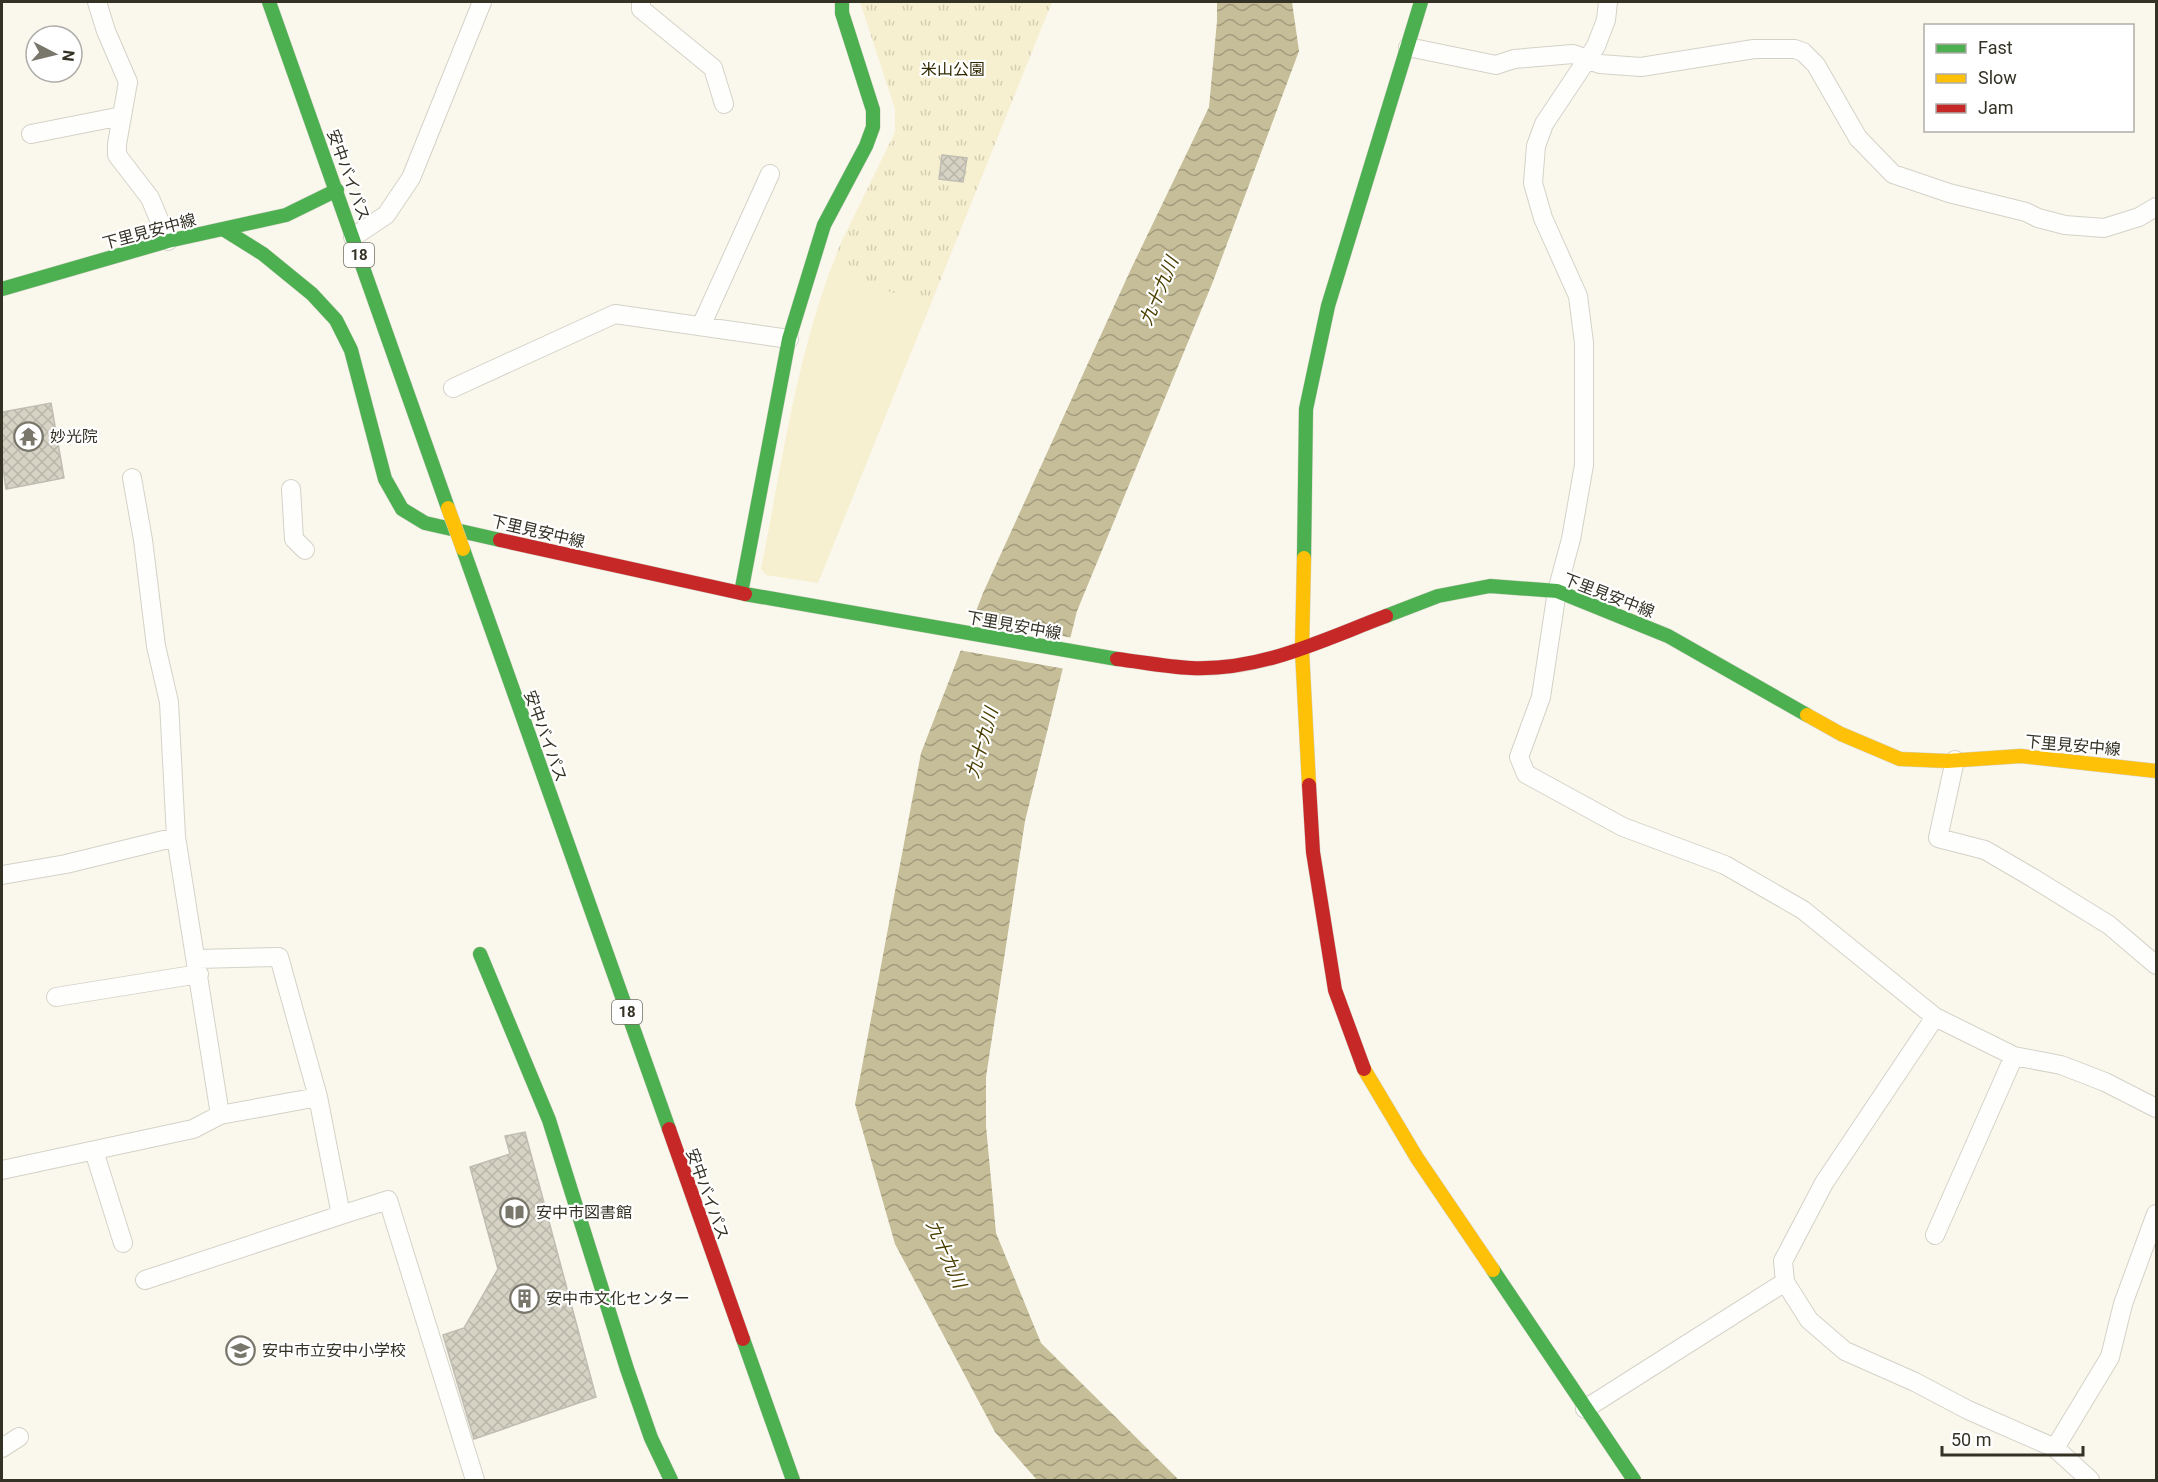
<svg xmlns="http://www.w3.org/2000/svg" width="2158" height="1482" viewBox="0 0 2158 1482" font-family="Roboto,'Noto Sans JP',sans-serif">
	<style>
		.park { fill: url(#park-tufts) }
		.garden { fill: #f6efd0 }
		.water { fill: url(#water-waves) }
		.pier { fill: #faf8ed }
		.building { fill: url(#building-cross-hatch); stroke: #bfbdb2; stroke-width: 1.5 }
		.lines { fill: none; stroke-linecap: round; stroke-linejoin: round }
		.street-casing { stroke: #d4d2c8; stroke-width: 20 }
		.fast-casing { stroke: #d4d2c8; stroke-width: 15 }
		.slow-casing { stroke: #d4d2c8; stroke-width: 15 }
		.jam-casing { stroke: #d4d2c8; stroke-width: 15 }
		.street { stroke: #fefefc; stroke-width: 18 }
		.fast { stroke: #4caf50; stroke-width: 14 }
		.slow { stroke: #ffc107; stroke-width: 14 }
		.jam { stroke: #c62828; stroke-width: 14 }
		.slow-bridge-casing { stroke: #d4d2c8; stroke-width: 15; stroke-linecap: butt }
		.slow-bridge { stroke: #ffc107; stroke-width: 14 }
		.labels { text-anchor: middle; stroke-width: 4.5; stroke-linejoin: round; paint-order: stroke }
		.shield { fill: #fff; stroke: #716f66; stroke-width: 1.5 }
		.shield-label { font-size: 15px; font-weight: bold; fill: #343125 }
		.park-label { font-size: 16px; fill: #312900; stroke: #fff }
		.street-label { font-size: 16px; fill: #343125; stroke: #fff }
		.poi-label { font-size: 16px; fill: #343125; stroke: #fff; text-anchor: start }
		.water-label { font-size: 18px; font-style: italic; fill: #4a3e00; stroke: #fff }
	</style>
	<defs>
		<pattern id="park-tufts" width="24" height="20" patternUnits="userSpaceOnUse" patternTransform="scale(1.5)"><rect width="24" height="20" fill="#f6efd0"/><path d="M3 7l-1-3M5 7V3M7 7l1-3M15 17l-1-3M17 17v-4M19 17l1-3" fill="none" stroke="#d4cdb2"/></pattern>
		<pattern id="water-waves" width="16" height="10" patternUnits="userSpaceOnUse" patternTransform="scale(1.5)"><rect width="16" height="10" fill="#c6be99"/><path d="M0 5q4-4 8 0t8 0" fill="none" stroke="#a29b7d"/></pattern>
		<pattern id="building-cross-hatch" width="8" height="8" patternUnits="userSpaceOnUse" patternTransform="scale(1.5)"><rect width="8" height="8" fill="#d6d3c5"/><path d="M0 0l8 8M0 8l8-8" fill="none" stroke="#b8b6a9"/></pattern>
	</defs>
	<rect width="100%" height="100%" fill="#faf8ed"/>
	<!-- park -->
	<path class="park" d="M 860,2 L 1052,2 L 930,306 L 830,271 L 840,245 L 895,132 L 895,109 Z"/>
	<!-- garden -->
	<path class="garden" d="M 830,271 L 930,306 L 818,583 L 766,575 L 761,569 C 781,469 795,366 830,271 Z"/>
	<!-- water -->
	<path class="water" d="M 1217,2 L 1292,2 L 1299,51 L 1212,284 L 1077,611 L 1025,821 L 986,1077 L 986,1126 L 996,1233 L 1041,1343 L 1179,1480 L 1037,1480 L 995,1432 L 895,1244 L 855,1104 L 921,753 L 983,593 L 1131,269 L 1209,107 L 1217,21 Z"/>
	<!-- pier -->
	<path class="pier" d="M 969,619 L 1073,638 L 1066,669 L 958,650 Z"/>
	<!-- building -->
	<path class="building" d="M 942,155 L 967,158 L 963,182 L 939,179 Z
		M 51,403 L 64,478 L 6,489 L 2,461 L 2,412 Z
		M 525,1132 L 596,1397 L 474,1439 L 443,1335 L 464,1328 L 498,1269 L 470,1167 L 510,1154 L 505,1136 Z"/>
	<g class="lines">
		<defs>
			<path id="street" d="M 97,2 L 106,31 L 128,82 L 117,144 L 117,155 L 150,198 L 168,241
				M 641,2 L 641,9 L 713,68 L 724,104
				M 1608,2 L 1606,20 L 1596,46 L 1544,124 L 1536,146 L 1533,183 L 1543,218 L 1578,296 L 1584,343 L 1584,465 L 1571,539 L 1557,591 L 1541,697 L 1519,757 L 1526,774 L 1623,827 L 1725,865 L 1803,910 L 1935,1017 L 2014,1056 L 2061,1065 L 2105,1082 L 2156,1108
				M 1408,47 L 1496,65 L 1514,59 L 1573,54 L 1600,64 L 1641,67 L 1754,49 L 1795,49 L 1803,52 L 1816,65 L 1858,138 L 1893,174 L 1949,193 L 2026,212 L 2038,218 L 2065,225 L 2104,228 L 2139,217 L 2156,207
				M 31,134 L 122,116
				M 353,237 L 386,215 L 411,178 L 482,2
				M 701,326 L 770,174
				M 453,388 L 615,314 L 789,339
				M 132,478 L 143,540 L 156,646 L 169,702 L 176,837 L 220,1115
				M 291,489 L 294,539 L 305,550
				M 1955,760 L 1938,838 L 1985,850 L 2033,878 L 2109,925 L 2156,965
				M 2,875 L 66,864 L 176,837
				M 56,997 L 199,974
				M 1935,1017 L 1824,1183 L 1783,1261 L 1785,1282 L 1809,1320 L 1845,1351 L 1915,1382 L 1968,1410 L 2055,1448 L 2090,1480
				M 94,1151 L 123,1243
				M 2,1170 L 193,1129 L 220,1115 L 318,1097
				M 341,1215 L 388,1200 L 475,1480
				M 1935,1235 L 2014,1056
				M 145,1280 L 341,1215 L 318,1097 L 279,957 L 197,959
				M 1585,1409 L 1785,1282
				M 2,1448 L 19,1437
				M 2055,1448 L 2110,1357 L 2123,1304 L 2156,1214"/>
			<path id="fast" d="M 269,2 L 448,508
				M 223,229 L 263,254 L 312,294 L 336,320 L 351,350 L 385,479 L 402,509 L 425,523 L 500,540
				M 2,289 L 168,241 L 286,215 L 337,190
				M 463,549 L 669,1129
				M 1304,558 L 1306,409 L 1328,306 L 1421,2
				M 741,593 L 789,339 L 824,225 L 866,146 L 873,127 L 873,110 L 842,13 L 842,2
				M 745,594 L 1117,659
				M 1386,616 L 1438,596 L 1490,586 L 1557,591 L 1668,636 L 1807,715
				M 480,954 L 549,1120 L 627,1369 L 651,1438 L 671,1480
				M 1493,1270 L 1634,1480
				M 743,1339 L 793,1480"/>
			<path id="slow" d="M 1304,558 L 1302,650 L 1309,785
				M 1807,715 L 1841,734 L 1900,759 L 1947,761 L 2021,756 L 2156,771
				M 1364,1069 L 1417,1158 L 1493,1270"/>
			<path id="jam" d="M 500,540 L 745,594
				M 1117,659 C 1142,662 1167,667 1191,668 C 1262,671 1322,640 1386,616
				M 1309,785 L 1313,852 L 1335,990 L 1364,1069
				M 669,1129 L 743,1339"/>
		</defs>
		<!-- street casing -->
		<use href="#street" class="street-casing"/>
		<!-- fast casing -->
		<use href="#fast" class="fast-casing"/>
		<!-- slow casing -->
		<use href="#slow" class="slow-casing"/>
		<!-- jam casing -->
		<use href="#jam" class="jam-casing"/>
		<!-- street -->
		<use href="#street" class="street"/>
		<!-- fast -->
		<use href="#fast" class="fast"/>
		<!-- slow -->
		<use href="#slow" class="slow"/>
		<!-- jam -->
		<use href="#jam" class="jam"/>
		<defs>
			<path id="slow-bridge" d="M 448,508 L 463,549"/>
		</defs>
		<!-- slow-bridge casing -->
		<use href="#slow-bridge" class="slow-bridge-casing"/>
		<!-- slow-bridge -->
		<use href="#slow-bridge" class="slow-bridge"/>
	</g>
	<!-- icons -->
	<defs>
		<symbol id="temple-ring" viewBox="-11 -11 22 22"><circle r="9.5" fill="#fff" stroke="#79776b" stroke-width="1.5"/><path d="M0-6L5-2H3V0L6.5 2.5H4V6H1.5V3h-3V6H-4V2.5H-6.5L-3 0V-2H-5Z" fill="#79776b"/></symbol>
		<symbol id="library-ring" viewBox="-11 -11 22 22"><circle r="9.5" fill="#fff" stroke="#79776b" stroke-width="1.5"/><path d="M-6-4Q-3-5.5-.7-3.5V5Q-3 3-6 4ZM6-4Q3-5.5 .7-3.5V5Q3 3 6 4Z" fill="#79776b"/></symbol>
		<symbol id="building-ring" viewBox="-11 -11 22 22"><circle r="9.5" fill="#fff" stroke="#79776b" stroke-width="1.5"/><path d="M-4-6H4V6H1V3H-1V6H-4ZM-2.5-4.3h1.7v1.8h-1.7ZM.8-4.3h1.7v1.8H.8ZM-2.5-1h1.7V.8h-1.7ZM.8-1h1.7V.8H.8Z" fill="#79776b"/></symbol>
		<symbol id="school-ring" viewBox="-11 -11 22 22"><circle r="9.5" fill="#fff" stroke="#79776b" stroke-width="1.5"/><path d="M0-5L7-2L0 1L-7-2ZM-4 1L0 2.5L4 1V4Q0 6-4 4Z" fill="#79776b"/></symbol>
	</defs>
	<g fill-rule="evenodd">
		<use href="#temple-ring" x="12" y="420" width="33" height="33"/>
		<use href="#library-ring" x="498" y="1196" width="33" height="33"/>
		<use href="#building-ring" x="508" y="1282" width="33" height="33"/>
		<use href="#school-ring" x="224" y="1334" width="33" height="33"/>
	</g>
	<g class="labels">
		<!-- shield labels -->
		<g class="shield">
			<rect x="344" y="243" width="30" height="24" rx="4.5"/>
			<rect x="612" y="1000" width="30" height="24" rx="4.5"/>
		</g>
		<g class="shield-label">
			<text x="359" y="260">18</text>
			<text x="627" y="1017">18</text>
		</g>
		<!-- park labels -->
		<g class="park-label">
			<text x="953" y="75">米山公園</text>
		</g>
		<!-- street labels -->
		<g class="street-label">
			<text transform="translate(349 175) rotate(70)" y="6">安中バイパス</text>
			<text transform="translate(149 231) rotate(-15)" y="6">下里見安中線</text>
			<text transform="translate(538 531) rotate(13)" y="6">下里見安中線</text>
			<text transform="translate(1609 595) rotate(21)" y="6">下里見安中線</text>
			<text transform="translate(1014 625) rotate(10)" y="6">下里見安中線</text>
			<text transform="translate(546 736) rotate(70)" y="6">安中バイパス</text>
			<text transform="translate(2073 745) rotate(5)" y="6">下里見安中線</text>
			<text transform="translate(708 1194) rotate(70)" y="6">安中バイパス</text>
		</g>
		<!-- poi labels -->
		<g class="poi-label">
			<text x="50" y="442">妙光院</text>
			<text x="536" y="1218">安中市図書館</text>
			<text x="546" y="1304">安中市文化センター</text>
			<text x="262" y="1356">安中市立安中小学校</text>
		</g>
		<!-- water labels -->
		<g class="water-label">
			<text transform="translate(1159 291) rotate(-67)" y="6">九十九川</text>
			<text transform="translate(982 743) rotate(-74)" y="6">九十九川</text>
			<text transform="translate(946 1254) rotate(66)" y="6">九十九川</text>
		</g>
	</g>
	<!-- border -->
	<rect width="2158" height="1482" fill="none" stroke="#343125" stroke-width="6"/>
	<!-- legend -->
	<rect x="1924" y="24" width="210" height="108" fill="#ffffff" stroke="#aeada8" stroke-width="1.5"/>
	<rect x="1936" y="44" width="30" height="9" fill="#4caf50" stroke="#aeada8" stroke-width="1.5"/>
	<text x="1978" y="54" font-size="18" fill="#343125">Fast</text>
	<rect x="1936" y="74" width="30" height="9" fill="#ffc107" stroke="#aeada8" stroke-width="1.5"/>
	<text x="1978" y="84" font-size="18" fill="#343125">Slow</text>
	<rect x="1936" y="104" width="30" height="9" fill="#c62828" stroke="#aeada8" stroke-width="1.5"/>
	<text x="1978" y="114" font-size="18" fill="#343125">Jam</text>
	<!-- north arrow -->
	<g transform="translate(54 54) rotate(97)"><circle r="28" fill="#ffffff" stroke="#aeada8" stroke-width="1.5"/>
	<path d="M0-4.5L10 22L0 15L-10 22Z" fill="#79776b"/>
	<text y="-9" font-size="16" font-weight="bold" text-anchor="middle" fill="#343125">N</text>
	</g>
	<!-- scale -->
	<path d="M1942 1446v9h141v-9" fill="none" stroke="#343125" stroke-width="3"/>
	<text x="1951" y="1446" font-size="18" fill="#343125" stroke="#ffffff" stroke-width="4.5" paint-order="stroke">50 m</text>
</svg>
